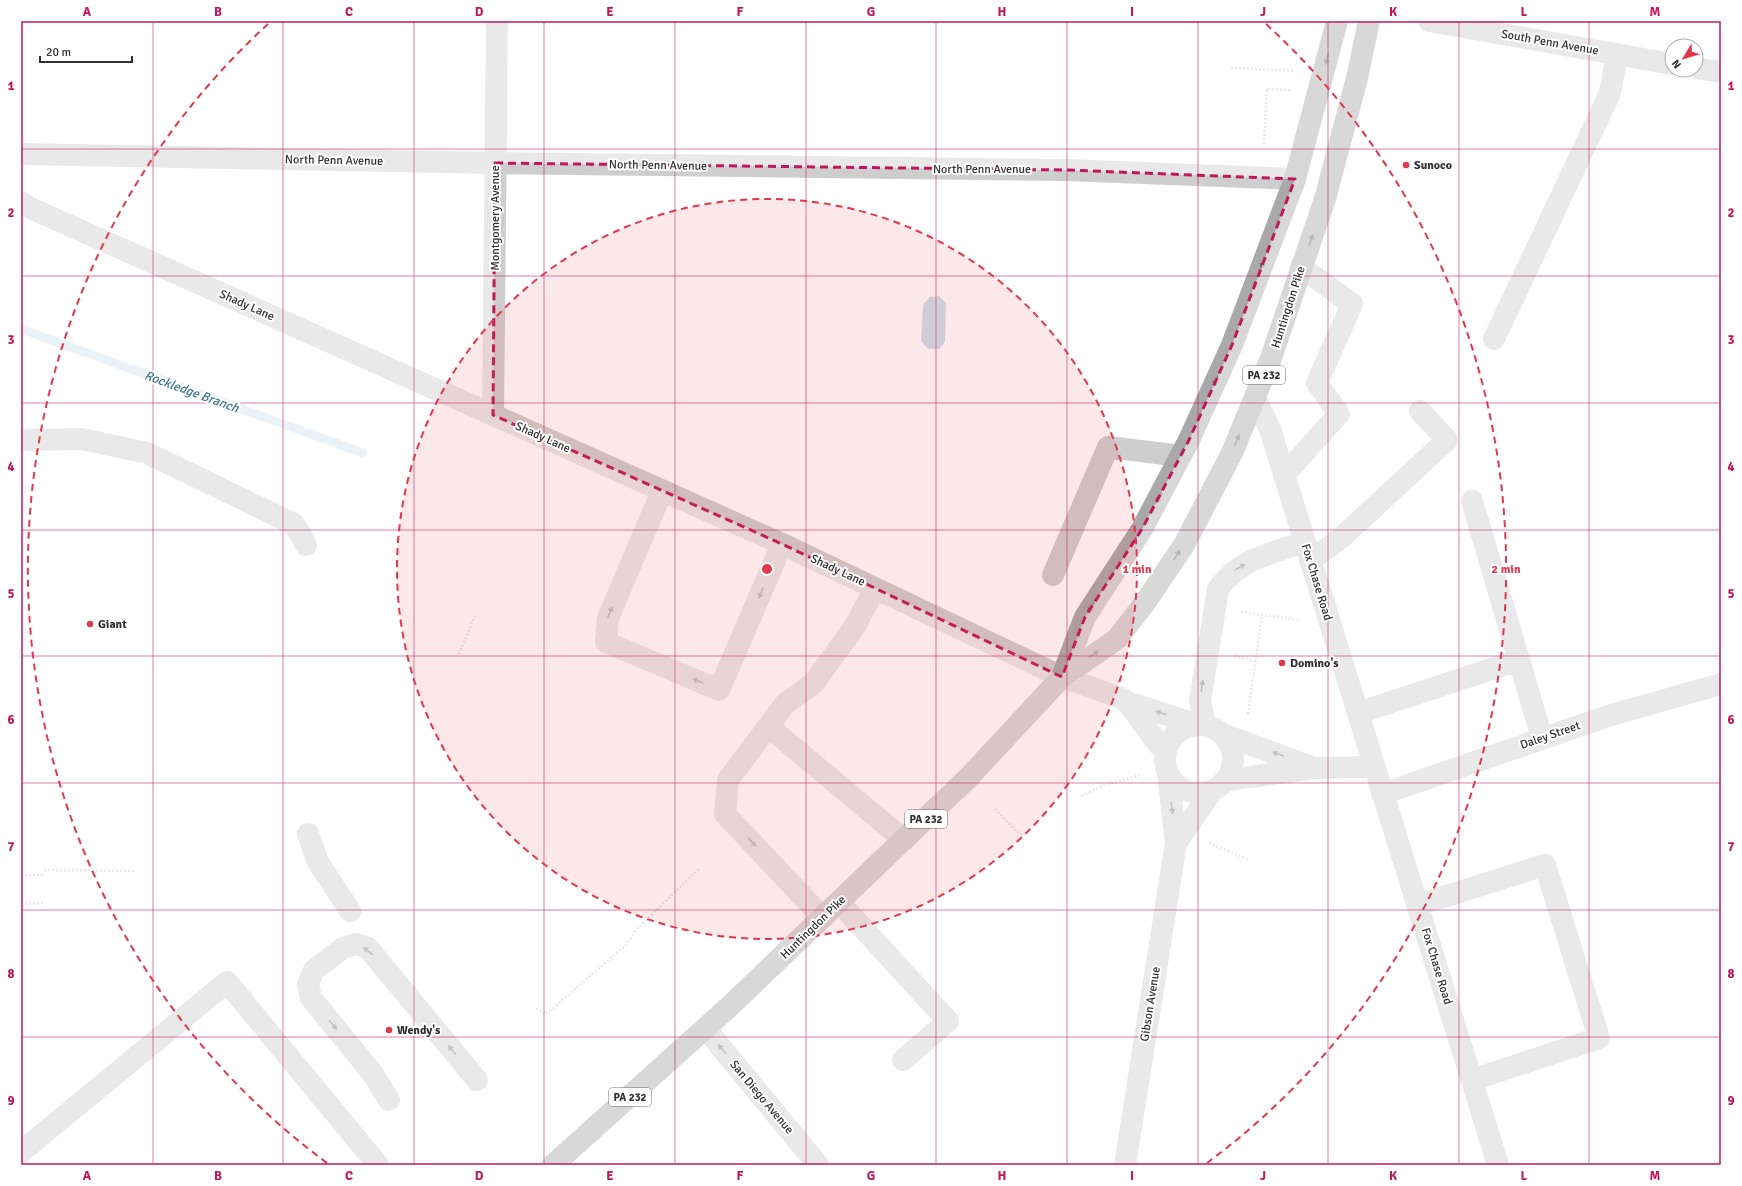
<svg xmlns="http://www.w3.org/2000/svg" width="1742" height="1186" viewBox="0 0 1742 1186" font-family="Signika,sans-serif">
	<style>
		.water { fill: #cde2ed }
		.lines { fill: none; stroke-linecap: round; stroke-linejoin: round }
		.stream { stroke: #cde2ed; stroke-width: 9 }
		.path { stroke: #cecece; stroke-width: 2.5; stroke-dasharray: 2 2; stroke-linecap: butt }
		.minor { stroke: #cecece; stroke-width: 22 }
		.major { stroke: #a9a9a9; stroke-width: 22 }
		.oneway { fill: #616161 }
		.oneway2 { fill: #787878 }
		.marked { fill: none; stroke: #c2185b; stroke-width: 3; stroke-dasharray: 8 5; stroke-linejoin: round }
		.grid { fill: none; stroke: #c2185b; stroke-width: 1; stroke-opacity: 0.55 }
		.ring { fill: none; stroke: #e5374b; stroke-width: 2; stroke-dasharray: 7 5 }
		.poi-dot { fill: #e5374b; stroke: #fff; stroke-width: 1.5 }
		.labels { text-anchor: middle; stroke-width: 4; stroke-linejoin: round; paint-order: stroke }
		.shield { fill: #fff; stroke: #6f6f6f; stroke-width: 1 }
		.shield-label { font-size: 11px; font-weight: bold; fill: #313131 }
		.street-label { font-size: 12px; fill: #313131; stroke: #fff }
		.poi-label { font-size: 12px; font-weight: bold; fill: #313131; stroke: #fff; text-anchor: start }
		.water-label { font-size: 13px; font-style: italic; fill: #3e7794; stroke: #fff }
		.centre { fill: #e5374b; stroke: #fff; stroke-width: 2 }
		.ring-label { font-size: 12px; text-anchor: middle; font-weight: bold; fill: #e5374b; stroke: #fff; stroke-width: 4; stroke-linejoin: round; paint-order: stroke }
		.neatline { fill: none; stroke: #c2185b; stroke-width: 1.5 }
		.grid-label { font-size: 13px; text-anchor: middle; font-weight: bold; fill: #c2185b }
	</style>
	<rect width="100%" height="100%" fill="#fff"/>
	<!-- water -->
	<path class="water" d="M 939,296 L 946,303 L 945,342 L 939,349 L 928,349 L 921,341 L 923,305 L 930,297 Z"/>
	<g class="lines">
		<!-- stream -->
		<path class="stream" d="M 21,329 L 363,453"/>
		<!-- path -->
		<path class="path" d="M 1231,68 L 1295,71
			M 1264,144 L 1267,89 L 1291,90
			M 1241,612 L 1301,620
			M 459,654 L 475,616
			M 1234,656 L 1255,661
			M 1248,714 L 1262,615
			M 1082,796 L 1101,786 L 1141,775
			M 995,809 L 1016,831 L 1025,836
			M 1209,843 L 1247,859
			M 44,870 L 136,871
			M 21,875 L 44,875
			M 21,904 L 45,903
			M 536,1009 L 546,1014 L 626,945 L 636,930 L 700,868"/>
		<!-- minor -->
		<path class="minor" d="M 1429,21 L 1672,64
			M 1696,68 L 1721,72
			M 21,154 L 495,163 L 1066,170 L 1295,179
			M 21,202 L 28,207 L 782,544 L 1062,677 L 1121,698 L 1127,702 L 1195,724
			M 1494,339 L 1610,93 L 1617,54
			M 1255,398 L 1270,429 L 1498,1165
			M 493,415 L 497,21
			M 21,440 L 82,439 L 147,453 L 294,524 L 306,545
			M 1284,475 L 1339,414 L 1317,383 L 1352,304 L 1301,267
			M 662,491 L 608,618 L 606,642 L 719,690 L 782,544
			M 1472,501 L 1542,738
			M 1310,561 L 1341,538 L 1447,440 L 1420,411
			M 1053,575 L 1108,447 L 1181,456
			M 1127,702 L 1165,753
			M 1358,713 L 1519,660
			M1165 759a34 34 0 1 1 68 0a34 34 0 1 1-68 0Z
			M 1205,725 L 1200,701 L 1218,589 C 1240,559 1270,554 1304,542
			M 769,727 L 904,840
			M 1225,735 L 1311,767
			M 1227,780 L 1314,768 L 1375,767
			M 1382,794 L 1608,716 L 1721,684
			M 308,834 L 318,862 L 350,911
			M 1176,843 L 1212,791
			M 839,902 L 948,1021 L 903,1060
			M 1418,905 L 1545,865 L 1599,1038 L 1472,1080
			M 823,918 L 725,814 L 728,780 L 785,704 L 814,683 L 855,626 L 875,588
			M 706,1029 L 818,1165
			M 389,1100 L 373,1074 L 311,998 L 308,984 L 314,970 L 343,948 L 356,944 L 368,948 L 477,1080
			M 21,1152 L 227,982 L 378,1165
			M 1125,1165 L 1176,843 L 1168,774"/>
		<!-- major -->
		<path class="major" d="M 1062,677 L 1085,617 L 1142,529 L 1189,440 L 1232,345 L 1295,179 L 1337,21
			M 553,1165 L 730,1006 L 969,777 L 1062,677 L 1117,639 L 1144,604 L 1184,545 L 1232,453 L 1271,358 L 1325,199 L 1357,78 L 1369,21"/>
	</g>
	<!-- one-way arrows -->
	<defs><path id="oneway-solid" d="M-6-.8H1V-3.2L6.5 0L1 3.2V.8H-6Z"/></defs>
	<g class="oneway">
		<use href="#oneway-solid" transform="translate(1327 59) rotate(105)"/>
		<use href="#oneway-solid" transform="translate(1311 240) rotate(-70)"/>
		<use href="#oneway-solid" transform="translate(1263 263) rotate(111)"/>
		<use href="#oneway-solid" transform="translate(1216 381) rotate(114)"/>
		<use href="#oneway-solid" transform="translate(1237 440) rotate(-66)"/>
		<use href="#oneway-solid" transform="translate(1159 498) rotate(118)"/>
		<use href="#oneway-solid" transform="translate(1177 555) rotate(-56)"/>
		<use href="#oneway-solid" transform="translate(1091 608) rotate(123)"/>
		<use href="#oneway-solid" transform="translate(1094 654) rotate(-35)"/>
	</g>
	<g class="oneway2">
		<use href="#oneway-solid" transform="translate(1240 567) rotate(-31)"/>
		<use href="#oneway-solid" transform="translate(761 593) rotate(113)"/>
		<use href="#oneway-solid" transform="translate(610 612) rotate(-67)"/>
		<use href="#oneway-solid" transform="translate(698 681) rotate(-157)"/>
		<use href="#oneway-solid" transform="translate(1202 686) rotate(-81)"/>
		<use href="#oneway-solid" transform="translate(1161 713) rotate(-162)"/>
		<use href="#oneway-solid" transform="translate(1278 754) rotate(-160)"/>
		<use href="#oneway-solid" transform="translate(1172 808) rotate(84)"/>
		<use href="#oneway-solid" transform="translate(752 842) rotate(47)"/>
		<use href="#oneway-solid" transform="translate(368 951) rotate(-141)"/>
		<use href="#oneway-solid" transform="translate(333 1025) rotate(50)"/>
		<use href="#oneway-solid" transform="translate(722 1049) rotate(-130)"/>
		<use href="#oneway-solid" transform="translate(452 1050) rotate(-130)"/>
	</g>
	<!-- marked area -->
	<path d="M0 0H1742V1186H0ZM 495,163 L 1066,170 L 1295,179 L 1232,345 L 1189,440 L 1142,529 L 1085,617 L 1062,677 L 782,544 L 493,415 Z" fill="#fff" fill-opacity=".55" fill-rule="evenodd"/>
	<path class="marked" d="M 495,163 L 1066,170 L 1295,179 L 1232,345 L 1189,440 L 1142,529 L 1085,617 L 1062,677 L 782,544 L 493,415 Z"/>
	<!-- grid -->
	<path class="grid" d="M 153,21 L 153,1165M 283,21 L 283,1165M 414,21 L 414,1165M 544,21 L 544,1165M 675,21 L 675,1165M 806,21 L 806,1165M 936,21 L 936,1165M 1067,21 L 1067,1165M 1198,21 L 1198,1165M 1328,21 L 1328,1165M 1459,21 L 1459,1165M 1589,21 L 1589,1165M 21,149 L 1721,149M 21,276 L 1721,276M 21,403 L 1721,403M 21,530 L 1721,530M 21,656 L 1721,656M 21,783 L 1721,783M 21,910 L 1721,910M 21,1037 L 1721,1037"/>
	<!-- distance rings -->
	<circle cx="767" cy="569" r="370" fill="#e5374b" fill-opacity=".12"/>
	<g class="ring">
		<circle cx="767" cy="569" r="370"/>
		<path d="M327 1163A739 739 0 0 1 268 24M1266 24A739 739 0 0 1 1207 1163"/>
	</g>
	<!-- markers -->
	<g class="poi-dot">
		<circle cx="1406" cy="165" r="4"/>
		<circle cx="90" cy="624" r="4"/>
		<circle cx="1282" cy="663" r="4"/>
		<circle cx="389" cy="1030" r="4"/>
	</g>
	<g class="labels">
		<!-- shield labels -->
		<g class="shield">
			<rect x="1243" y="366" width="42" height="18" rx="3"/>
			<rect x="905" y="810" width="42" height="18" rx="3"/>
			<rect x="609" y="1088" width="42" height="18" rx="3"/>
		</g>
		<g class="shield-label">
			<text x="1264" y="379">PA 232</text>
			<text x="926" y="823">PA 232</text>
			<text x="630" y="1101">PA 232</text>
		</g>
		<!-- street labels -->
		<g class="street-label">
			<text transform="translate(1550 42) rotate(10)" y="4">South Penn Avenue</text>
			<text transform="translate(334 160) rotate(1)" y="4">North Penn Avenue</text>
			<text transform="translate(658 165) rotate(1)" y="4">North Penn Avenue</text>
			<text x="982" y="173">North Penn Avenue</text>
			<text transform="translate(495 218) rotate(-90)" y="4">Montgomery Avenue</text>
			<text transform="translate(247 305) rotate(24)" y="4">Shady Lane</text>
			<text transform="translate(1288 307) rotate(-72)" y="4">Huntingdon Pike</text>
			<text transform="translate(543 437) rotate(24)" y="4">Shady Lane</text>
			<text transform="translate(838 570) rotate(25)" y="4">Shady Lane</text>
			<text transform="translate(1317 582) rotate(73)" y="4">Fox Chase Road</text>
			<text transform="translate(1550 735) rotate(-19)" y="4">Daley Street</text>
			<text transform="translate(813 927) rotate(-44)" y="4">Huntingdon Pike</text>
			<text transform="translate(1437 966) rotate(73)" y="4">Fox Chase Road</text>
			<text transform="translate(1150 1004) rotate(-81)" y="4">Gibson Avenue</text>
			<text transform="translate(762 1097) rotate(50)" y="4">San Diego Avenue</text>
		</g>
		<!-- poi labels -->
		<g class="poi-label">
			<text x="1414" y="169">Sunoco</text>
			<text x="98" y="628">Giant</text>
			<text x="1290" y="667">Domino's</text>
			<text x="397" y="1034">Wendy's</text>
		</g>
		<!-- water labels -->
		<g class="water-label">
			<text transform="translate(192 391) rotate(20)" y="5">Rockledge Branch</text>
		</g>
	</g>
	<circle cx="767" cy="569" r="6" class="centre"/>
	<g class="ring-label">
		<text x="1137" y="573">1 min</text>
		<text x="1506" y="573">2 min</text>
	</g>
	<!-- border -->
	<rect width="1742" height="1186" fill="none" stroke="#ffffff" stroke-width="44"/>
	<!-- north arrow -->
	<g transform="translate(1684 58) rotate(232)"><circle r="19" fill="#ffffff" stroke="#adadad"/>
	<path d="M0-3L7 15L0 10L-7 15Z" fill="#e5374b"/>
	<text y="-6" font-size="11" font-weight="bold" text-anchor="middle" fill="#313131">N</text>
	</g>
	<!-- scale -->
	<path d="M40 56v6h92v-6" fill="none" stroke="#313131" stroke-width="2"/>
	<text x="46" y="56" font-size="12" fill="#313131" stroke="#ffffff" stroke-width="3" paint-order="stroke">20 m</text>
	<rect x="22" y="22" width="1698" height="1142" class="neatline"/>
	<g class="grid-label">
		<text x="87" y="16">A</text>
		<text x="218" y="16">B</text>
		<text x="349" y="16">C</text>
		<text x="479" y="16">D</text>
		<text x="610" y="16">E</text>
		<text x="740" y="16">F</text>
		<text x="871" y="16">G</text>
		<text x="1002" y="16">H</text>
		<text x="1132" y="16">I</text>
		<text x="1263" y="16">J</text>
		<text x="1393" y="16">K</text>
		<text x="1524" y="16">L</text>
		<text x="1655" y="16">M</text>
		<text x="11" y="90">1</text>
		<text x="1731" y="90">1</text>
		<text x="11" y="217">2</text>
		<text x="1731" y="217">2</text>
		<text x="11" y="344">3</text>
		<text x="1731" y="344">3</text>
		<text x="11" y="471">4</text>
		<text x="1731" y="471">4</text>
		<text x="11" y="598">5</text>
		<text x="1731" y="598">5</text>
		<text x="11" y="724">6</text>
		<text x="1731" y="724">6</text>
		<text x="11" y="851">7</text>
		<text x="1731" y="851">7</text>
		<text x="11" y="978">8</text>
		<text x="1731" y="978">8</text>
		<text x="11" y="1105">9</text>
		<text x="1731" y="1105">9</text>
		<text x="87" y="1180">A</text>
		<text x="218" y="1180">B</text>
		<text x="349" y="1180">C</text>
		<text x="479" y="1180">D</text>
		<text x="610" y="1180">E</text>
		<text x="740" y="1180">F</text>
		<text x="871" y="1180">G</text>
		<text x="1002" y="1180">H</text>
		<text x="1132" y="1180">I</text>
		<text x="1263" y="1180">J</text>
		<text x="1393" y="1180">K</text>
		<text x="1524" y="1180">L</text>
		<text x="1655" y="1180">M</text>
	</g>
</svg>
